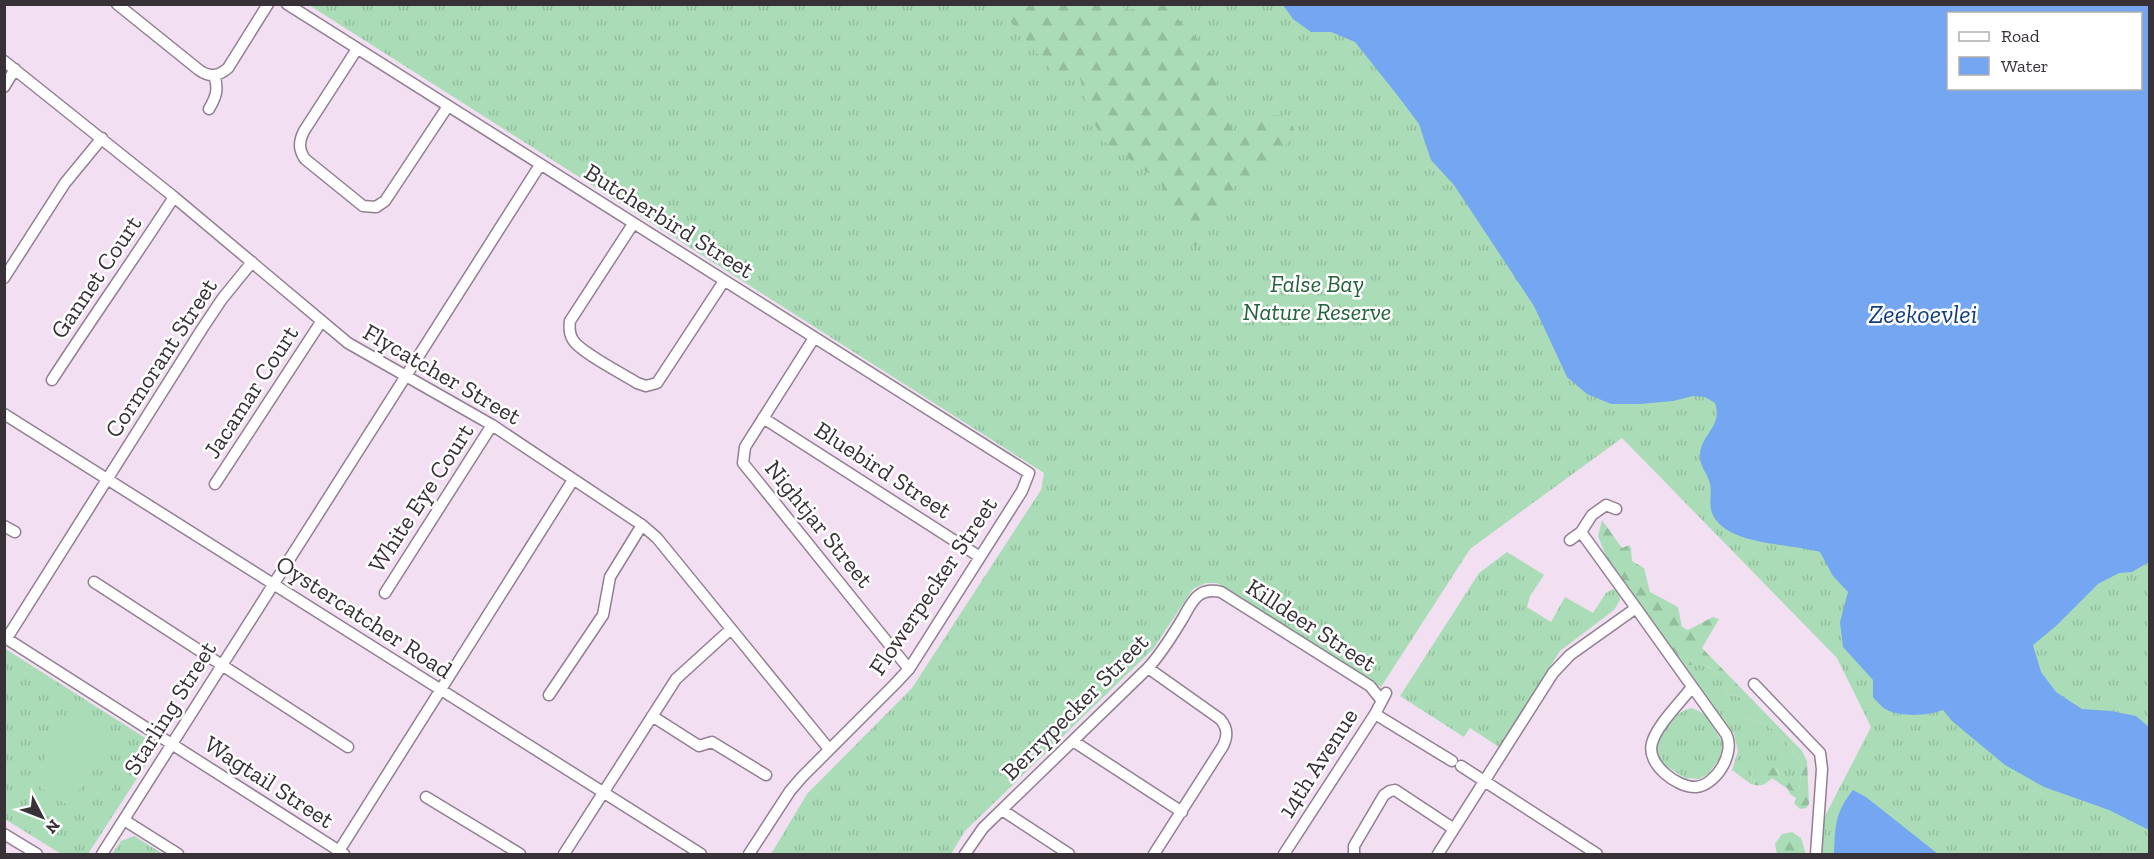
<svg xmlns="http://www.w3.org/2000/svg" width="2154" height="859" viewBox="0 0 2154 859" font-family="'Zilla Slab',serif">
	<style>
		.grass { fill: url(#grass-tufts); fill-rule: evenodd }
		.forest { fill: url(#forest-firs) }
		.pitch { fill: #aaddb7 }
		.water { fill: #75a6f1; fill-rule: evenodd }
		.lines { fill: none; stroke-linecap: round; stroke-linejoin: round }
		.street-casing { stroke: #918091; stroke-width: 13 }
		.street { stroke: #fff; stroke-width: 10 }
		.labels { text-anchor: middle; stroke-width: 5; stroke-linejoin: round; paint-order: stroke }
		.street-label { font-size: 24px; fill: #383138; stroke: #fff }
		.park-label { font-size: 24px; font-style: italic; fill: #24633b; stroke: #fff }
		.water-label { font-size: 26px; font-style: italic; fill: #113e80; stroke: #fff }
	</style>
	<defs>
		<pattern id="grass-tufts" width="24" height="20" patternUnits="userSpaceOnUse" patternTransform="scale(1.5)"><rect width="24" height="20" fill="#aaddb7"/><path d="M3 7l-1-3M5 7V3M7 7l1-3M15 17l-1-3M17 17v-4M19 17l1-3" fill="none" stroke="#93be9e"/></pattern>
		<pattern id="forest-firs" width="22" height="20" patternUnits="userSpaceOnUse" patternTransform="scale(1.5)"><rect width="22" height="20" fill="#aaddb7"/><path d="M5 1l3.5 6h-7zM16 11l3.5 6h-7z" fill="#93be9e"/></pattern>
	</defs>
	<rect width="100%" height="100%" fill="#f2dff2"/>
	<!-- grass -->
	<path class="grass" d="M 309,5 L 2149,5 L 2149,854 L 1821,854 L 1823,820 L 1871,727 L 1837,658 L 1622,438 L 1470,549 L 1381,687 L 1217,583 L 1206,583 L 1193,589 L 1153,649 L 965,831 L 951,854 L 771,854 L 807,794 L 912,688 L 1041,490 L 1044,473 ZM 1948,14 L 2140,14 L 2140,88 L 1948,88 Z
		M 1507,552 L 1544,575 L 1530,596 L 1527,607 L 1551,622 L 1565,597 L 1593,613 L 1606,593 L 1613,589 L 1619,593 L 1620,600 L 1614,610 L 1560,651 L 1499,747 L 1470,728 L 1464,737 L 1400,696 L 1479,573 Z
		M 4,648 L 158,746 L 88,854 L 61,854 L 5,819 Z
		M 1698,663 C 1718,671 1721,673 1727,694 L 1747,699 L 1747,717 C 1778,727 1784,739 1802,764 L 1799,791 L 1793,789 L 1790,783 L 1781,779 L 1777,769 L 1753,767 L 1751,784 L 1732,770 L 1738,751 L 1734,734 L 1685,666 Z
		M 1692,708 L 1705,714 L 1723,743 L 1720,758 L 1708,774 L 1699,779 L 1685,778 L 1663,764 L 1656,750 C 1656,734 1676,710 1692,708 Z
		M 134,836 L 163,854 L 112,854 L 121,841 Z"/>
	<!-- forest -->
	<path class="forest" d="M 1120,5 L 1127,10 L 1165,5 L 1214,57 L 1219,107 L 1234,132 L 1259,115 L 1288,115 L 1294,129 L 1268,177 L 1234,183 L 1235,199 L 1195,247 L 1168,212 L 1161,182 L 1104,141 L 1087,110 L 1079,73 L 1062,83 L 1009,20 L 1008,5 Z
		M 1602,520 L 1622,548 L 1629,545 L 1631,548 L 1632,561 L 1644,568 L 1650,592 L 1678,607 L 1682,627 L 1688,630 L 1713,617 L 1719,619 L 1702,648 L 1802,751 L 1807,761 L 1809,804 L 1806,808 L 1800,809 L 1794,803 L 1796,798 L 1790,794 L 1788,789 L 1772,778 C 1765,785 1761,787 1751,784 L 1753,767 L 1765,763 L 1777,770 L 1781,779 L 1790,783 L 1793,789 L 1799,791 L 1802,764 C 1784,739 1778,727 1747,717 L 1747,699 L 1727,694 C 1720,672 1710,660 1685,666 L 1606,556 L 1598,536 Z
		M 1792,832 L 1801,838 L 1806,854 L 1777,854 L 1775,844 L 1782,834 Z"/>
	<!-- pitch -->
	<path class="pitch" d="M 72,715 L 111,740 L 69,806 L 30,781 Z
		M 107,767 L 121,775 L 105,800 L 92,792 Z"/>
	<!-- water -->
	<path class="water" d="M 1283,5 L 2149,5 L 2149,562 L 2132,572 L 2119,573 L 2098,584 L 2056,626 L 2033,645 L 2041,672 L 2056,692 L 2082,709 L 2111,711 L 2136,716 L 2149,727 L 2149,830 L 2109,810 L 2044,787 L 2005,765 L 1952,721 L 1943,710 C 1928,716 1902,717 1887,710 C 1882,708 1877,701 1873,697 L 1873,680 L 1843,647 L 1840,622 L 1848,592 L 1833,576 L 1820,552 C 1791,544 1734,545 1716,520 C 1706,507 1713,495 1710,484 C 1708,473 1699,467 1700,454 C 1702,432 1723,427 1715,403 L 1705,397 L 1693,396 L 1673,401 L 1640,404 L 1611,404 L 1587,394 L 1567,377 L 1534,306 L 1454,185 L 1431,160 L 1419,124 L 1398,96 L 1355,42 L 1331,32 L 1311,32 L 1293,19 ZM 1948,14 L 2140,14 L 2140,88 L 1948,88 Z
		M 1853,790 L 1866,797 L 1938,854 L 1834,854 C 1835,827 1835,812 1853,790 Z"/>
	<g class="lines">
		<defs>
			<path id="street" d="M 117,4 L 199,70 C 210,78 219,76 228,68 L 268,4
				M 287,4 L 1029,473 L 1022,491 L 909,669 L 894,685 L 802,777 L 790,791 L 749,854
				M 357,49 L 304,131 C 299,141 298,149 305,159 L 363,206 L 376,207 L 385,201 L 448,106
				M 4,61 L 174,197 L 348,343 L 492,425 L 642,525 L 657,538 L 829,749
				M 4,87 L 15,69
				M 209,109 C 216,97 219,89 214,75
				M 633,224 L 570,321 C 569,328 569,334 573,340 C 580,352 623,374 637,383 L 646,386 L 657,383 L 724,281
				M 4,278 L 65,183 L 102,138
				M 814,338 L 745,447 L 743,463 L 909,669
				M 52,380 C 92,318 134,259 174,197
				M 4,414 L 701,854
				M 763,418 L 980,557
				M 215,484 L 321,322
				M 1616,509 L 1606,505 L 1592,515 L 1581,532 L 1636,608
				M 4,526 L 15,532
				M 1570,540 L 1581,532
				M 94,582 L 348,747
				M 385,593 L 492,425
				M 4,637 L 344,854
				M 7,638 L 202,329 L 222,299 L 252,262
				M 1148,668 L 1220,719 C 1228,728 1228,736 1223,746 L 1154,854
				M 1754,684 L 1820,753 L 1822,769 L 1816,854
				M 549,695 L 603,615 L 610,577 L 642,525
				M 1375,714 L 1452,761
				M 652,716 L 699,746 L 712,742 L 766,775
				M 1073,741 L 1182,812
				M 1461,766 L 1597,854
				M 426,797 L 520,854
				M 1002,810 L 1069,854
				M 124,820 L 178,854
				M 4,834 L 37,854
				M 102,854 L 540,165
				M 337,854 L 573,480
				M 564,854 L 676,679 L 731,629
				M 965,854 L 983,828 L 1148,668 C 1162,653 1172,636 1183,618 C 1187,611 1192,600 1199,595 C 1206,590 1213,590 1221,592 L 1370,686 L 1382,701
				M 1284,854 L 1375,714 L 1386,693
				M 1354,854 L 1354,846 L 1384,795 L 1390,791 L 1395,790 L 1454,829
				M 1438,854 L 1553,673 L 1570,655 L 1636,608 L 1726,734 C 1736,753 1716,785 1696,787 C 1677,788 1646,764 1652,743 C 1657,725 1680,703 1692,687"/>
		</defs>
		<!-- street casing -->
		<use href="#street" class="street-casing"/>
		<!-- street -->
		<use href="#street" class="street"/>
	</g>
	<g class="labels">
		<!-- street labels -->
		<g class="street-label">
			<text transform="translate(669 221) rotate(32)" y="8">Butcherbird Street</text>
			<text transform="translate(96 277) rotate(-56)" y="8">Gannet Court</text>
			<text transform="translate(161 358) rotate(-57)" y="8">Cormorant Street</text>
			<text transform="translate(442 374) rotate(30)" y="8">Flycatcher Street</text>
			<text transform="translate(251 392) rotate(-57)" y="8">Jacamar Court</text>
			<text transform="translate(883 470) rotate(33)" y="8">Bluebird Street</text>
			<text transform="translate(421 498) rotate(-57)" y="8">White Eye Court</text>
			<text transform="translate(819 524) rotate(51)" y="8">Nightjar Street</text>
			<text transform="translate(933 586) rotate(-56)" y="8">Flowerpecker Street</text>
			<text transform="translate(364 617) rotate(33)" y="8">Oystercatcher Road</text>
			<text transform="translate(1311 625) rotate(33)" y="8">Killdeer Street</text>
			<text transform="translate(1075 707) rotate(-45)" y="8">Berrypecker Street</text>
			<text transform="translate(170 708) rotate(-58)" y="8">Starling Street</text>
			<text transform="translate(1318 763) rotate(-57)" y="8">14th Avenue</text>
			<text transform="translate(269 782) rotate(33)" y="8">Wagtail Street</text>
		</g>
		<!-- park labels -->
		<g class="park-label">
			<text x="1317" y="292">False Bay<tspan x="1317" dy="28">Nature Reserve</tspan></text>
		</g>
		<!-- water labels -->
		<g class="water-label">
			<text x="1923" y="323">Zeekoevlei</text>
		</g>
	</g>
	<!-- border -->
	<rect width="2154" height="859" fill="none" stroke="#383138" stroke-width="12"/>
	<!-- legend -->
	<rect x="1947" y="12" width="195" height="78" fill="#ffffff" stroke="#afadaf" stroke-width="1.5"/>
	<rect x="1959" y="32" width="30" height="9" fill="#ffffff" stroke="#afadaf" stroke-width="1.5"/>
	<text x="2001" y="42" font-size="18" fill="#383138">Road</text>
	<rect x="1959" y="57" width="30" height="18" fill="#75a6f1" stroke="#afadaf" stroke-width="1.5"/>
	<text x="2001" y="72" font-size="18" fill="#383138">Water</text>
	<!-- north arrow -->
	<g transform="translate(42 817) rotate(132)" stroke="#ffffff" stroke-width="4.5" paint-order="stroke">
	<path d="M0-4.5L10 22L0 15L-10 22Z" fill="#383138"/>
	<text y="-9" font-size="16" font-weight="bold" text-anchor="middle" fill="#383138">N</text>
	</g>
</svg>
